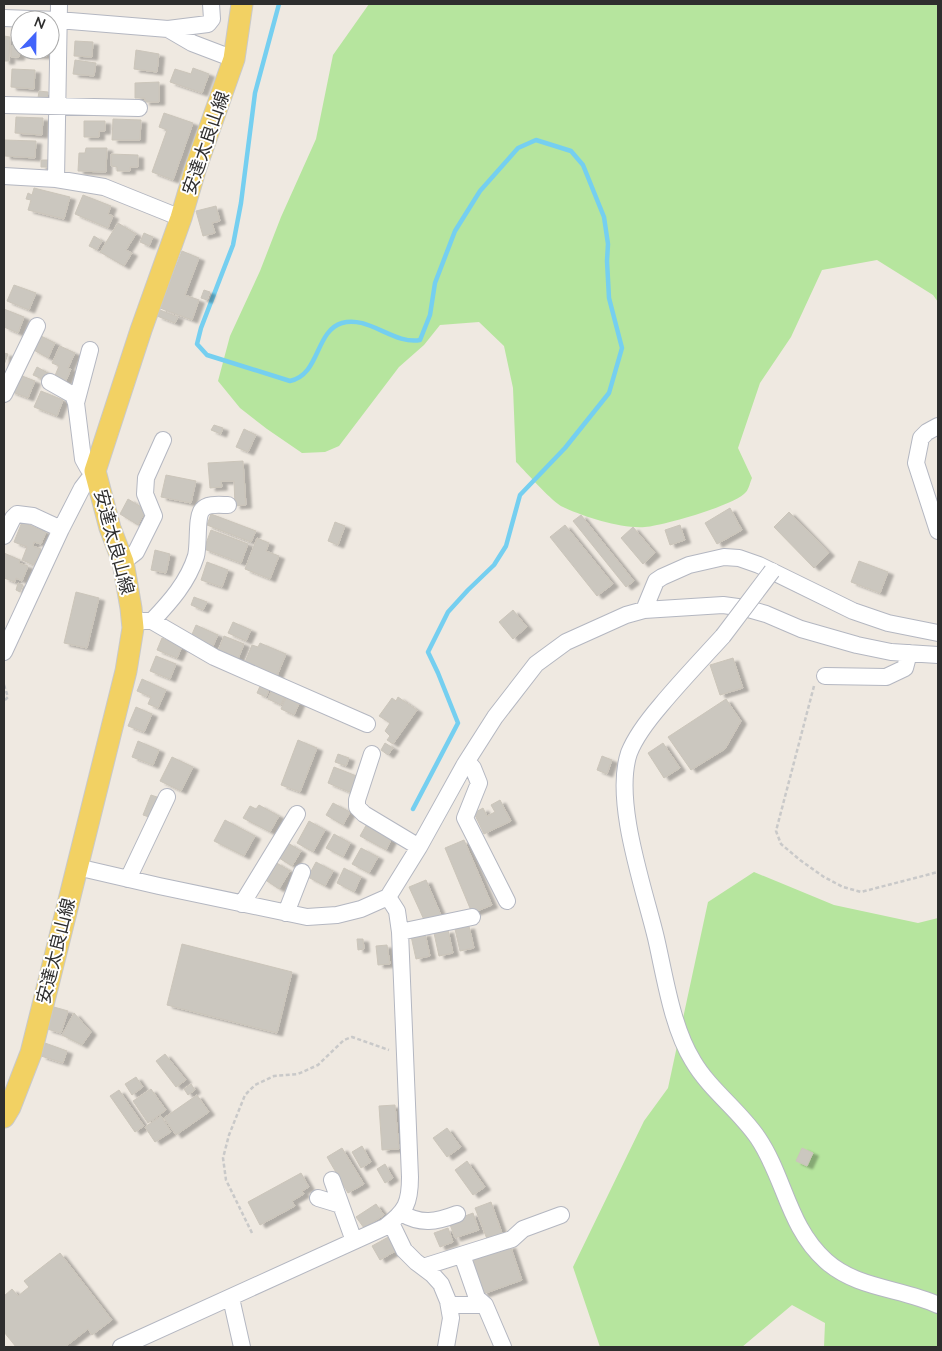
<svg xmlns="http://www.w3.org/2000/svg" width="942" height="1351" viewBox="0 0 942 1351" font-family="Lato,'Noto Sans JP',sans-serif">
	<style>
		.green { fill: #b6e59e }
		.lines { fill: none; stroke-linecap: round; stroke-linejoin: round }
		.stream { stroke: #75cff0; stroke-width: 4.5 }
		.building { fill: #cbc7bf; stroke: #cbc5ba; filter: url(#shadow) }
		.minor-casing { stroke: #b4b7c1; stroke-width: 18 }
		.major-casing { stroke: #c9c9c9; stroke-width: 23 }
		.path { stroke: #c9c9c9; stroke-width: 2.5; stroke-dasharray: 4 2.5; stroke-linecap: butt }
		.minor { stroke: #fff; stroke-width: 16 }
		.major { stroke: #f2d163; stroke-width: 21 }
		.minor-bridge-casing { stroke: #b4b7c1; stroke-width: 18; stroke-linecap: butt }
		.minor-bridge { stroke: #fff; stroke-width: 16 }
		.labels { text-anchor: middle; stroke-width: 4; stroke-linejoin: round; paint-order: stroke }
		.street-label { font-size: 18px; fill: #2e2e2e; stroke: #fff }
	</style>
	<defs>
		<filter id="shadow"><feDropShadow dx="5.5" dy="3" stdDeviation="1" flood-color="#0004"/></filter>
	</defs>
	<rect width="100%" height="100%" fill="#efe9e1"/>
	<!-- green -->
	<path class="green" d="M 369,4 L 938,4 L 938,302 L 933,295 L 877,260 L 822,270 L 791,337 L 760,383 L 738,448 L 752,478 C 750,482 749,489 746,492 C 736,505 662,526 645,527 C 622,529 584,517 563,507 C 553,503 526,472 516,462 L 513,388 L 504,346 L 479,322 L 440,325 L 424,345 L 399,367 L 339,446 L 325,452 L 302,453 L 267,429 L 240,408 L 218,381 L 230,336 L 260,271 L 281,217 L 316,139 L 333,55 Z
		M 754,872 L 834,905 L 918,923 L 938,918 L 938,1347 L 824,1347 L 825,1323 L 792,1305 L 742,1347 L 600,1347 L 573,1267 L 644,1121 L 668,1088 L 708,902 Z"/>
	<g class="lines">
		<!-- stream -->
		<path class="stream" d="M 279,4 L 255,93 L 241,203 L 233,245 L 201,328 L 197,344 L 207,355 L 290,381 C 320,375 315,331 342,323 C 368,315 394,345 420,340 L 430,315 L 435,283 L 455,231 L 480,191 L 518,148 L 536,140 L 571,151 L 583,165 L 604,217 L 608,244 L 607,261 L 609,298 L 622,348 L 609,393 L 565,448 L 520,495 L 506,546 L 494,565 L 468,590 L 448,612 L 428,652 L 438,673 L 458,723 L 413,809"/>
	</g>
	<!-- building -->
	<path class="building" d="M 4,36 L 10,37 L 9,61 L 4,61 Z
		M 75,41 L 93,42 L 92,57 L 74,56 Z
		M 11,46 L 19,46 L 19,57 L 11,57 Z
		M 20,50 L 47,50 L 47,56 L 20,54 Z
		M 136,50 L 159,54 L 157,72 L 134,69 Z
		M 75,60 L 96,63 L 94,76 L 73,74 Z
		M 193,68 L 209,74 L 202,93 L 170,82 L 175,69 L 191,74 Z
		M 12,69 L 35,70 L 34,89 L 11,87 Z
		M 159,82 L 159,102 L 144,102 L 145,98 L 135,98 L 135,83 Z
		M 39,91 L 48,92 L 47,99 L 38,98 Z
		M 164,113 L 193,123 L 173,180 L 152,172 L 167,130 L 159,127 Z
		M 16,117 L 43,118 L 42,135 L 15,133 Z
		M 113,119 L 141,120 L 140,140 L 112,140 Z
		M 84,121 L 105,121 L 105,131 L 99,131 L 99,137 L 84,137 Z
		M 5,140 L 36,141 L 35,158 L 5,156 Z
		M 86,148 L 107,148 L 106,172 L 78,171 L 79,153 L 85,153 Z
		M 111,154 L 138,155 L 138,167 L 130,167 L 130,171 L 117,171 L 117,167 L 111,166 Z
		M 41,160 L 48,160 L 48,167 L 41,167 Z
		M 34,188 L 70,197 L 64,219 L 28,210 L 31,200 L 26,199 L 28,193 L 32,195 Z
		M 83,195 L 111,206 L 108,214 L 113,216 L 108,228 L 75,214 Z
		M 216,206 L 220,221 L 212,223 L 215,233 L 203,236 L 196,211 Z
		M 118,223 L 136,234 L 126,250 L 132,253 L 124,266 L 100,252 Z
		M 144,233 L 153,237 L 149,246 L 140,242 Z
		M 94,236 L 102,241 L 97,250 L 89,246 Z
		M 182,251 L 199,258 L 185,295 L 199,300 L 192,320 L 160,308 Z
		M 14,285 L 36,293 L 29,310 L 7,301 Z
		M 204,290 L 210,292 L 207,300 L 201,298 Z
		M 4,309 L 24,317 L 18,333 L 4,327 Z
		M 160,310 L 178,317 L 175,323 L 157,316 Z
		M 39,335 L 55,343 L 48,358 L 32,349 Z
		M 60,346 L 75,353 L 68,368 L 71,369 L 65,383 L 54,378 L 59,366 L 52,363 Z
		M 4,353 L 8,354 L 4,365 Z
		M 37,367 L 48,373 L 44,380 L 33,375 Z
		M 17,374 L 35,381 L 28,398 L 10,391 Z
		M 41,391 L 63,400 L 57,416 L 34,407 Z
		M 214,425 L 223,428 L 221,434 L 211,430 Z
		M 244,429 L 256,435 L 248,452 L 236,447 Z
		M 243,461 L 246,505 L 235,506 L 234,481 L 221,481 L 222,487 L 210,488 L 208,463 Z
		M 166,475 L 196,481 L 191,503 L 161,497 Z
		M 128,499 L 146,510 L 138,525 L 120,514 Z
		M 730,508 L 742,530 L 717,544 L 705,523 Z
		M 789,512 L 829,553 L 814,568 L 774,527 Z
		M 211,514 L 256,531 L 251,542 L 207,525 Z
		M 581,515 L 634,581 L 626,587 L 573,521 Z
		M 22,522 L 46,532 L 41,544 L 34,542 L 33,546 L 41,549 L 34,565 L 22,560 L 27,547 L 14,542 Z
		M 335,522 L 345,526 L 338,545 L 328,541 Z
		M 565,525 L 613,584 L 597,596 L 550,537 Z
		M 680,525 L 685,540 L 670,545 L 665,530 Z
		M 633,527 L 655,553 L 643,564 L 621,538 Z
		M 211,530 L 248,544 L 241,563 L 204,549 Z
		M 257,538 L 269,543 L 266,551 L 279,556 L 270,579 L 245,569 Z
		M 155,550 L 170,554 L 166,573 L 151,570 Z
		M 4,553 L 20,560 L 19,563 L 28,566 L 22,581 L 16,578 L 15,582 L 4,578 Z
		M 859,561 L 888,572 L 880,593 L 851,582 Z
		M 207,562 L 228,570 L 222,587 L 201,580 Z
		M 18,583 L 23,585 L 20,592 L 16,590 Z
		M 76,592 L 99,598 L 87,648 L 64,643 Z
		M 194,597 L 207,602 L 203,610 L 191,605 Z
		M 513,610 L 527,627 L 513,639 L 499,622 Z
		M 233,622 L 251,630 L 246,641 L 228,633 Z
		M 196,625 L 218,635 L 212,648 L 190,639 Z
		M 224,636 L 244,644 L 238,659 L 218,651 Z
		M 162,638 L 182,647 L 177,658 L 157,650 Z
		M 260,643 L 286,654 L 277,676 L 245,662 L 252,645 L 258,647 Z
		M 156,656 L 176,664 L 170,679 L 150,671 Z
		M 733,658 L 743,688 L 720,695 L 710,665 Z
		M 142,679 L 166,690 L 158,708 L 148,704 L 151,697 L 137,691 Z
		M 261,684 L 270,688 L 266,697 L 257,693 Z
		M 273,687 L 286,693 L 281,705 L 268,699 Z
		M 288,693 L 301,699 L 294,715 L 281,709 Z
		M 398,697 L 417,710 L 393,744 L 387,740 L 390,736 L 385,731 L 390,723 L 379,716 L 392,698 L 396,701 Z
		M 726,699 L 741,721 L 725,749 L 691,770 L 668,737 Z
		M 136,707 L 152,714 L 144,732 L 128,726 Z
		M 298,740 L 317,748 L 300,792 L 281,785 Z
		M 138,741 L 159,750 L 153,765 L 132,757 Z
		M 385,743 L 393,748 L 388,755 L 381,750 Z
		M 663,743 L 680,768 L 664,778 L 648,753 Z
		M 338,754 L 349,758 L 346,766 L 335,762 Z
		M 602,756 L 612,760 L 607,774 L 597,770 Z
		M 172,757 L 193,767 L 181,791 L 160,781 Z
		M 334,767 L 359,777 L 352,793 L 328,783 Z
		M 151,795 L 160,798 L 152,818 L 143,815 Z
		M 500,800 L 511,821 L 484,834 L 474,813 L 483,808 L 487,816 L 495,812 L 491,805 Z
		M 333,803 L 350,812 L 343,825 L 326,815 Z
		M 259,805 L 279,816 L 270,832 L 243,818 L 250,806 L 256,809 Z
		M 225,820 L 255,836 L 244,856 L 214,841 Z
		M 309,821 L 325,830 L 313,852 L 297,843 Z
		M 368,822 L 393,836 L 386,850 L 360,836 Z
		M 334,834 L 350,843 L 343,857 L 326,848 Z
		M 464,840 L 492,905 L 472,913 L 445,848 Z
		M 288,843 L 301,851 L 292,866 L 279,858 Z
		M 361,848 L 378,857 L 369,873 L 352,864 Z
		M 275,862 L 290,871 L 279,889 L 264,879 Z
		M 316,862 L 333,871 L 325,886 L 308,877 Z
		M 344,868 L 361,877 L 354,892 L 337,883 Z
		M 426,880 L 441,915 L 425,922 L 409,887 Z
		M 469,926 L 474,948 L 460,951 L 455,929 Z
		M 448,930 L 453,953 L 439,956 L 434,933 Z
		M 425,933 L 430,956 L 416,959 L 411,936 Z
		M 357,939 L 363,939 L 364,949 L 358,950 Z
		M 182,944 L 292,972 L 277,1033 L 167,1005 Z
		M 387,945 L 390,964 L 378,965 L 376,946 Z
		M 54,1007 L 68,1011 L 61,1033 L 47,1029 Z
		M 74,1013 L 91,1032 L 82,1045 L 62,1035 Z
		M 45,1043 L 67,1051 L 63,1063 L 41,1056 Z
		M 165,1054 L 186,1080 L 176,1087 L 156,1061 Z
		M 136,1077 L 143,1087 L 132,1095 L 125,1084 Z
		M 191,1084 L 195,1090 L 188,1095 L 184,1089 Z
		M 151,1089 L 166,1110 L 148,1123 L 133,1101 Z
		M 119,1090 L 144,1126 L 135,1132 L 110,1096 Z
		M 197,1095 L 209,1112 L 176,1135 L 164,1118 Z
		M 395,1105 L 399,1149 L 382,1150 L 379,1106 Z
		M 161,1116 L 171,1132 L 155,1142 L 145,1127 Z
		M 447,1128 L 461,1147 L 447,1157 L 433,1138 Z
		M 362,1146 L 371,1162 L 361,1168 L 352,1152 Z
		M 342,1148 L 364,1184 L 348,1193 L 327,1157 Z
		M 802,1148 L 813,1153 L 807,1166 L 796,1161 Z
		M 467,1161 L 485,1187 L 473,1195 L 455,1170 Z
		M 385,1164 L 393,1178 L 385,1183 L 377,1169 Z
		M 301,1173 L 309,1187 L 302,1191 L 304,1194 L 292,1201 L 295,1206 L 260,1225 L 248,1202 Z
		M 491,1202 L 502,1233 L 487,1239 L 475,1208 Z
		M 376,1204 L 384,1215 L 364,1228 L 356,1217 Z
		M 473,1213 L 479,1230 L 455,1238 L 449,1222 Z
		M 448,1228 L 453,1242 L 440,1247 L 434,1233 Z
		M 392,1235 L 399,1249 L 380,1260 L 372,1246 Z
		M 510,1245 L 522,1280 L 483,1294 L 471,1260 Z
		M 60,1253 L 112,1320 L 92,1335 L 88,1329 L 65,1347 L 16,1347 L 4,1332 L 4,1296 L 12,1289 L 18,1296 L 29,1287 L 24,1281 Z"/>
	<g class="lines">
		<defs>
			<path id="minor" d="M 4,18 L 58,20 L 168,29 L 192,43 L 234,59
				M 168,29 L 208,24 L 212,19 L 211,4
				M 4,105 L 139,108
				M 4,176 L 56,179 L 104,187 L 181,218
				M 56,179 L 59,4
				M 50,382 L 73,395 L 76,403
				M 4,394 L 37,326
				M 938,426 L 927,432 L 921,438 L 916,463 L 938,531
				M 4,536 L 13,518 L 17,514 L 33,516 L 61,529
				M 123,562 L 136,552 L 154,516 L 145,494 L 146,478 L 163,440
				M 644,610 L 656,581 L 662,577 L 689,565 L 724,557 L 739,558 L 759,565 L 853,611 L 888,623 L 938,633
				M 133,621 L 152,621 L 214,657 L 367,724
				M 152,621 C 170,602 188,582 196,556 C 199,545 196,517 202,510 C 207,503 221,505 228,505
				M 723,636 C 702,659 681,681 661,705 C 649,719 636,735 629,753 C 613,801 644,888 656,938 C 665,977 672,1027 693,1061 C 710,1090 739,1110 758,1138 C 785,1178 788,1227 826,1261 C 857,1289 902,1288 938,1305
				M 4,652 L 61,529 L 82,488 L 95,471 L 88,468 L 83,459 L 76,403 L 90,350
				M 825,676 L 886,677 L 905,668 L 909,653
				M 372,754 L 357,800 L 357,807 L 364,814 L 419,847
				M 467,761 L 473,768 L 479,783 L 465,818 L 507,901
				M 77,867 L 159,886 L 307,917 L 337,915 L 361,909 L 388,897 L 419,847 L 465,764 L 495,717 L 536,664 L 566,642 L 626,615 L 644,610 L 723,605 L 745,608 L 766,614 L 801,629 L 857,645 L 891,652 L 938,655
				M 128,879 L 167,797
				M 242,904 L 297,814
				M 286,913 L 302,872
				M 400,932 L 472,917
				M 332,1180 L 354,1241
				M 318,1198 L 341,1205
				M 401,1213 C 421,1225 436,1222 457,1214
				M 391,1223 L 404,1250 L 416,1262 L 432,1274 L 441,1284 L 448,1301 L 451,1318 L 446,1347
				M 462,1255 L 477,1298 L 485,1305 L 503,1347
				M 423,1267 L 512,1239 L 523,1229 L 561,1215
				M 231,1298 L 242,1347
				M 449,1305 L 485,1305
				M 121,1347 L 385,1227 C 406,1211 410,1203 410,1177 L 400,932 L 397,911 L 388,897"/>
			<path id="major" d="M 4,1117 L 10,1107 L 31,1053 L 126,671 L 133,628 L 131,608 L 123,562 L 110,528 L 95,471 L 141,330 L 181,218 L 196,167 L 234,59 L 242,4"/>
		</defs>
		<!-- minor casing -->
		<use href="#minor" class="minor-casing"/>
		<!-- major casing -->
		<use href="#major" class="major-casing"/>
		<!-- path -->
		<path class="path" d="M 4,685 L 8,697 L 4,701
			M 814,686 L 776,831 L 781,844 L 800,860 L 824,877 L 843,887 L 861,892 L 938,872
			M 252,1233 L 226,1180 L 223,1158 L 229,1135 L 245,1095 L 255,1085 L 274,1076 L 298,1074 L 318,1065 L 344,1040 L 352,1037 L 389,1050"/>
		<!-- minor -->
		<use href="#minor" class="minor"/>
		<!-- major -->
		<use href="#major" class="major"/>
		<defs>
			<path id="minor-bridge" d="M 723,636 L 772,571"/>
		</defs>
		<!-- minor-bridge casing -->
		<use href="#minor-bridge" class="minor-bridge-casing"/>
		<!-- minor-bridge -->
		<use href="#minor-bridge" class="minor-bridge"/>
	</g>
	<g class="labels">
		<!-- street labels -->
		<g class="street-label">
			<text transform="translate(206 143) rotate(-71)" y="6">安達太良山線</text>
			<text transform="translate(114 542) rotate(75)" y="6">安達太良山線</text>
			<text transform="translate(56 951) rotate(-76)" y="6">安達太良山線</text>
		</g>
	</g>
	<!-- border -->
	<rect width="942" height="1351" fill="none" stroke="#2e2e2e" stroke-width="10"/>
	<!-- north arrow -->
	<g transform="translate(35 35) rotate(22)"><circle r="24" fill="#ffffff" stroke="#ababab"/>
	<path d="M0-4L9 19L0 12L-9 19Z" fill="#4264fb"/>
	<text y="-8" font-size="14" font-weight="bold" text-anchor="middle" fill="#2e2e2e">N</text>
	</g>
</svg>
